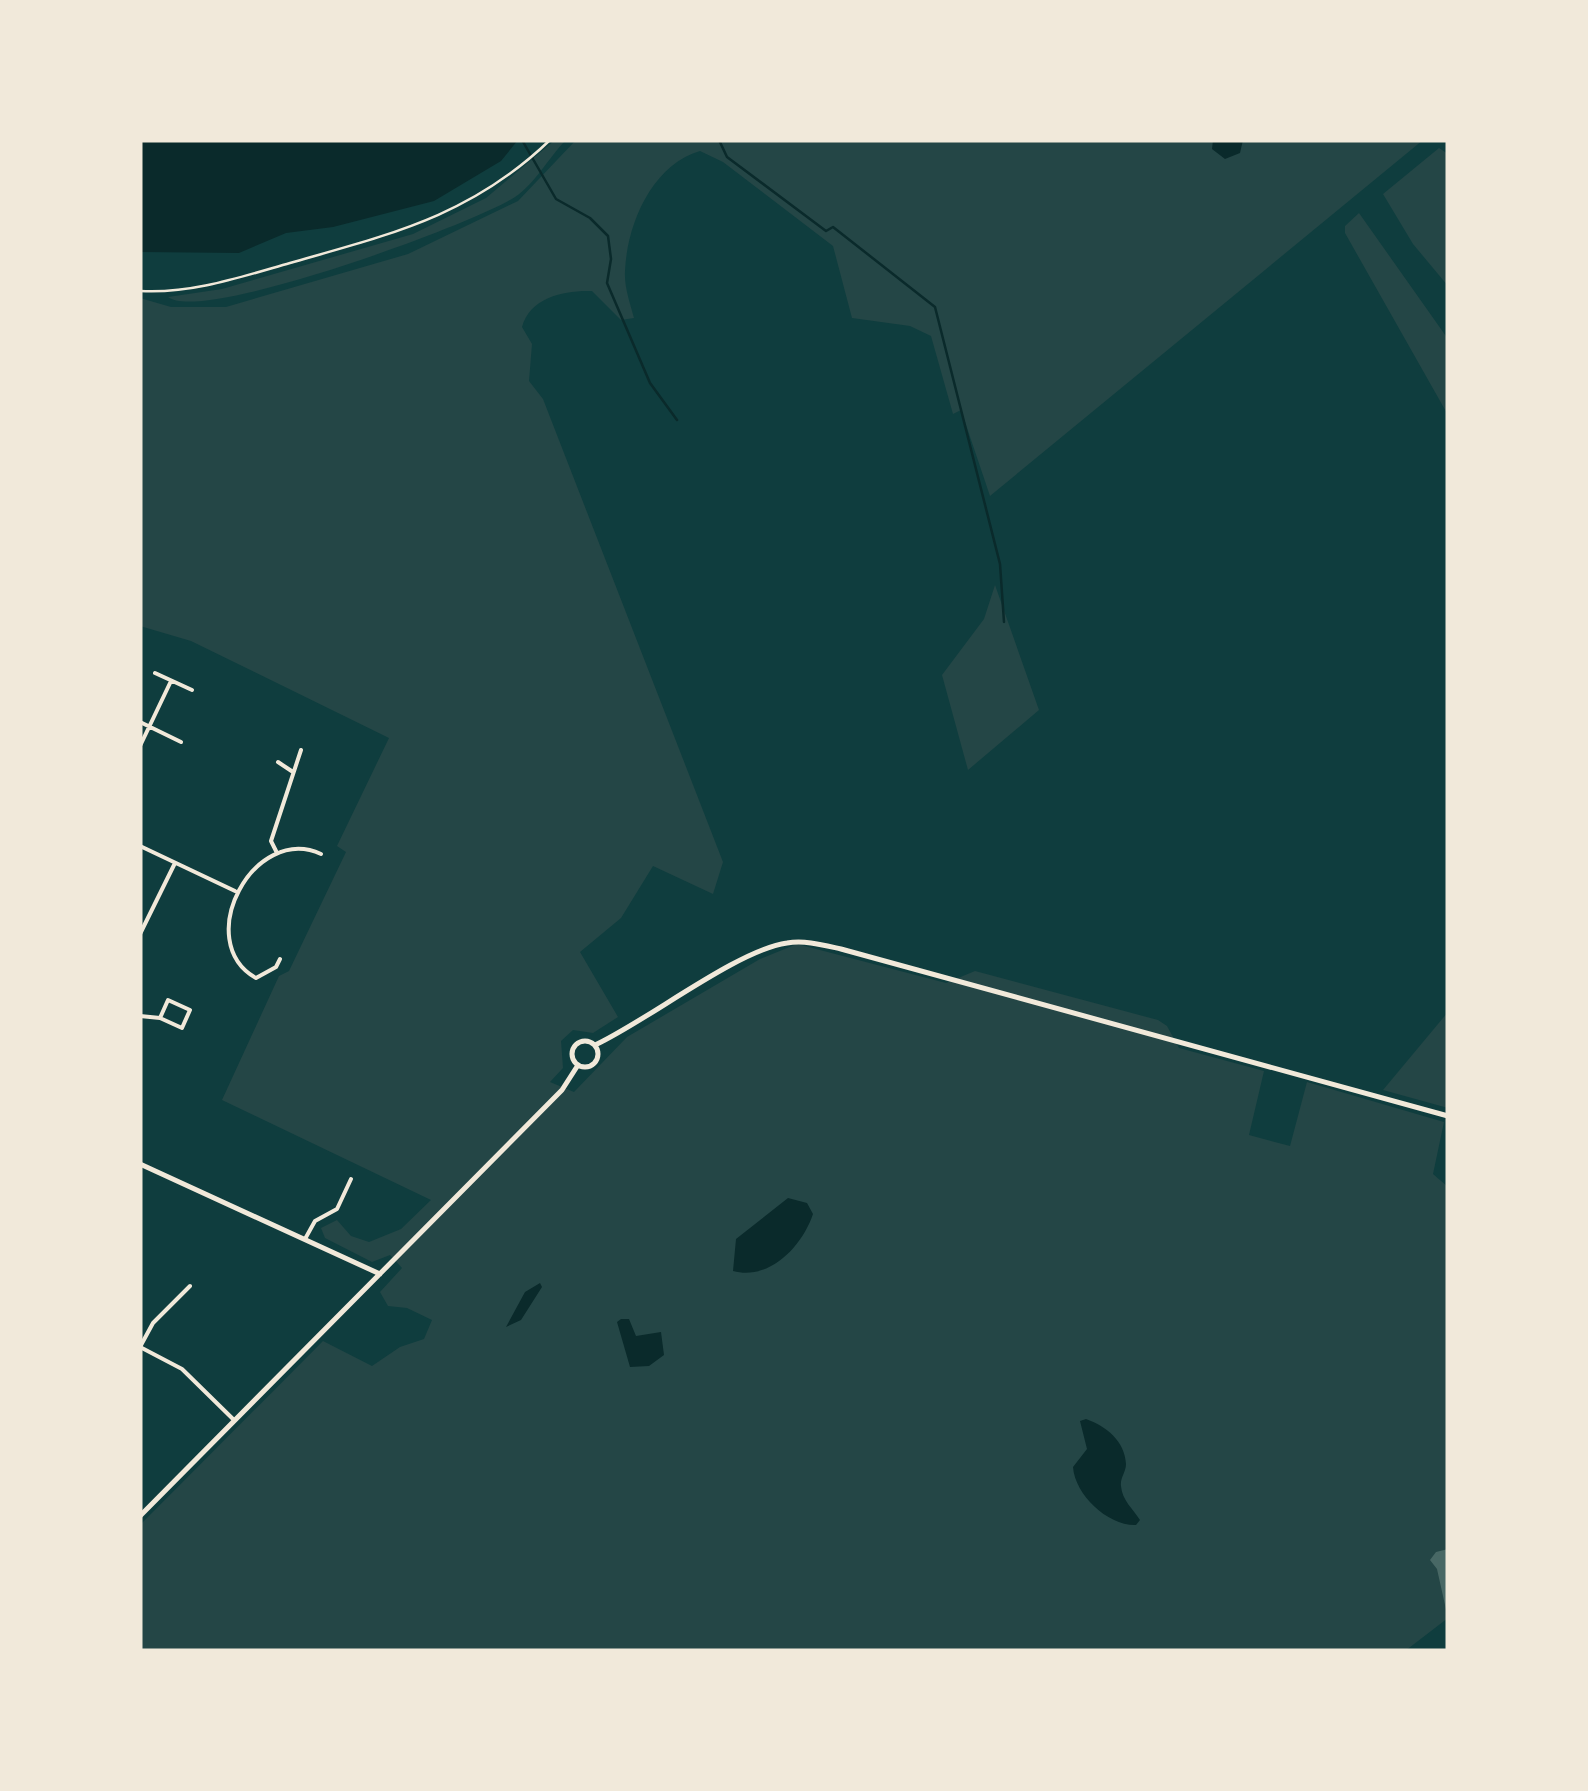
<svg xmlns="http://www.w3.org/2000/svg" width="1588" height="1791" viewBox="0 0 1588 1791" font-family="'Varela Round',sans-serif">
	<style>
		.green { fill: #244646 }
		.water { fill: #0a2a2b }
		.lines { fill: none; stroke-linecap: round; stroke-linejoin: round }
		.stream { stroke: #0a2a2b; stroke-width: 2.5 }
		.building { fill: #486865 }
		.pedestrian { stroke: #f1e9da; stroke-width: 2.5 }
		.minor { stroke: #f1e9da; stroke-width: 4 }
		.tertiary { stroke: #f1e9da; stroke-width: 5 }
	</style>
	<rect width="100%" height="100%" fill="#0f3d3e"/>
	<!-- green -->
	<path class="green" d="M 555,140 L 566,140 C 549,157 535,184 515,197 C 474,224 201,324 168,297 L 222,289 L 413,234 L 486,198 Z
		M 576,140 L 1423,140 L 990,496 L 961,410 L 953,414 L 931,336 L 910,326 L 852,318 L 833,246 L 723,162 L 700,151 C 652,165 627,224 625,271 C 624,287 630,303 634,318 L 621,320 L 592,291 C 565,290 530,297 522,327 L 532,344 L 529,381 L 543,399 L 723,862 L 713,894 L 653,866 L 621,918 L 580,952 L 618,1017 L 593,1033 L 573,1030 L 561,1041 L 563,1068 L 550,1082 L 574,1092 L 627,1037 L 760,959 L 797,944 L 946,983 L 975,971 L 1158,1020 L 1167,1026 L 1179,1048 L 1264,1071 L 1249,1135 L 1290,1146 L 1307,1082 L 1444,1122 L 1433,1174 L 1448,1187 L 1448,1618 L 1405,1651 L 140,1651 L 140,1525 L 323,1341 L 372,1366 L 400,1347 L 424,1339 L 432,1320 L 407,1308 L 388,1306 L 380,1292 L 402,1268 L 390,1255 L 372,1262 L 325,1238 L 321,1228 L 337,1220 L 351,1236 L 369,1242 L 401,1229 L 431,1200 L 222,1100 L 279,976 L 289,971 L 346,852 L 337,846 L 389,738 L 191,641 L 140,626 L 140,298 L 171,307 L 226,307 L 408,254 L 518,201 Z
		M 1439,148 L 1448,154 L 1448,286 L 1413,244 L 1383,194 Z
		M 1359,213 L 1448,339 L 1448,415 L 1345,233 L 1345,226 Z
		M 995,585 L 1039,710 L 968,770 L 942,675 L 984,619 Z
		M 1448,1012 L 1448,1108 L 1383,1090 Z"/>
	<!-- water -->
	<path class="water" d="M 140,140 L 518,140 L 501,161 L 434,201 L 333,227 L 286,233 L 239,253 L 140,252 Z
		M 1213,140 L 1243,140 L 1240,153 L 1225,159 L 1212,149 Z
		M 788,1198 L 807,1203 L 813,1214 C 802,1247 769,1281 733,1271 L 736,1239 Z
		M 540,1283 L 542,1287 L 521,1320 L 506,1327 L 525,1292 Z
		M 621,1319 L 629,1319 L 636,1336 L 661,1332 L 664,1355 L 649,1366 L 630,1367 L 617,1322 Z
		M 1086,1419 C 1106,1426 1125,1441 1126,1464 C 1126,1472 1120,1478 1121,1486 C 1122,1500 1133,1509 1140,1520 L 1136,1525 C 1108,1526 1075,1495 1073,1467 L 1087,1449 L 1080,1421 Z"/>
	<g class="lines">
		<!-- stream -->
		<path class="stream" d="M 522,140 L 556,199 L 590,218 L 608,236 L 611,259 L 607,283 L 650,383 L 677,420
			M 719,140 L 727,157 L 826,231 L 833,227 L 935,307 L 1000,564 L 1004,622"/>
	</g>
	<!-- building -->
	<path class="building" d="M 1448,1549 L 1448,1614 L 1447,1614 L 1437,1569 L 1430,1560 L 1436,1552 Z"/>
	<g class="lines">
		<!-- pedestrian -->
		<path class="pedestrian" d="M 140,291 C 191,294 241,277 290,263 C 391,234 471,216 550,140"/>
		<!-- minor -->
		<path class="minor" d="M 155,673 L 192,690
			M 140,722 L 181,742
			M 140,746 L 171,681
			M 278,762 L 293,772
			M 140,846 L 235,891
			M 277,853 L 271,841 L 301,750
			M 140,934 L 175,863
			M 280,959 L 276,967 L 256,978 C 191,941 254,823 321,854
			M 168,1000 L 190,1010 L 182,1028 L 160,1018 Z
			M 140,1016 L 160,1018
			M 305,1239 L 315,1221 L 337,1209 L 351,1179
			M 140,1347 L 182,1369 L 234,1420
			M 140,1347 L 153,1323 L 190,1286"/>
		<!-- tertiary -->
		<path class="tertiary" d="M572 1054a13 13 0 1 1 26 0a13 13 0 1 1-26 0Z
			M 595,1045 C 647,1021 737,950 787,943 C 805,940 823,945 841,949 L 1448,1116
			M 140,1164 L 380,1274
			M 140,1516 L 562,1090 L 578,1065"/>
	</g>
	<!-- border -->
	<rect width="1588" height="1791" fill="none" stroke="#f1e9da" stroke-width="285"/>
</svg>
